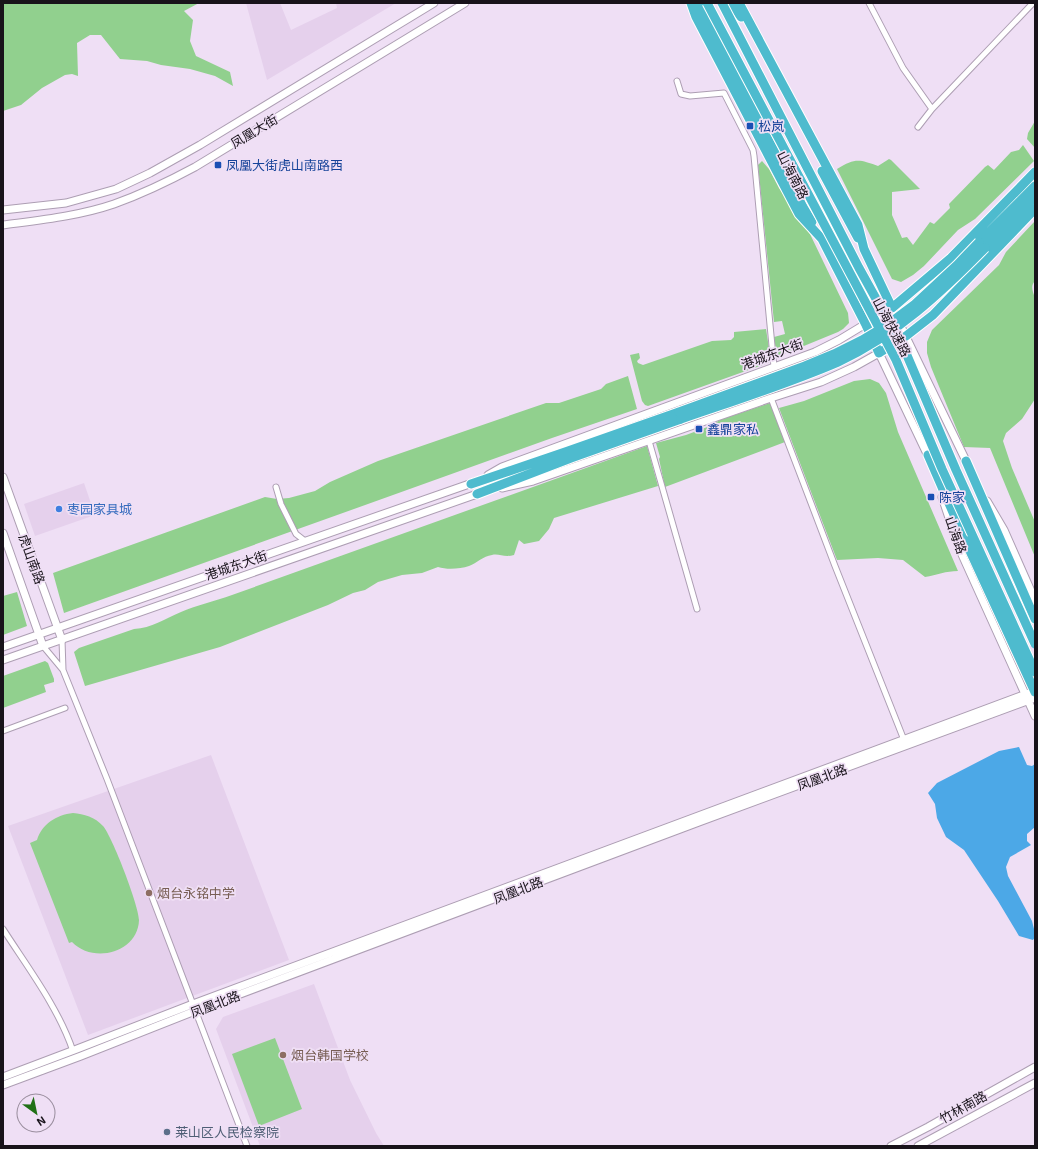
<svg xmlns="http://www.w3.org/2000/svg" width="1038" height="1149" viewBox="0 0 1038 1149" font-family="'Exo 2','Noto Sans SC',sans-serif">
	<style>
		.built { fill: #e5d0ec }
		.green { fill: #91d08e }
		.water { fill: #4ca8e7 }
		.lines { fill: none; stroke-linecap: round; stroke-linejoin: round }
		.street-casing { stroke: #ad9eb3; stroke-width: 7 }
		.secondary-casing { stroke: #ad9eb3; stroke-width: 9 }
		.highway-casing { stroke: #fff; stroke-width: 11 }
		.street { stroke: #fff; stroke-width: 5 }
		.secondary { stroke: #fff; stroke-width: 7 }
		.highway { stroke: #4ebbce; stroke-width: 9 }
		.highway-bridge-casing { stroke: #fff; stroke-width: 11; stroke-linecap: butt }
		.highway-bridge { stroke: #4ebbce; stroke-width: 9 }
		.transit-dot { fill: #1a4fb4; stroke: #efdff5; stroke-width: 1.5 }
		.shop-dot { fill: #3f7fe0; stroke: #efdff5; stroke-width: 1.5 }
		.education-dot { fill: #8d6e63; stroke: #efdff5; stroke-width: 1.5 }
		.service-dot { fill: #5c6f8a; stroke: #efdff5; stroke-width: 1.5 }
		.labels { text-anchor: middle; stroke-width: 3.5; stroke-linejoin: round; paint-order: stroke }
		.transit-label { font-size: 13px; fill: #164399; stroke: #efdff5; text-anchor: start }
		.street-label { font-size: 13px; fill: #18131a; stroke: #efdff5 }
		.shop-label { font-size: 13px; fill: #366cbe; stroke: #efdff5; text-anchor: start }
		.education-label { font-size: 13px; fill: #785e54; stroke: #efdff5; text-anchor: start }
		.service-label { font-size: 13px; fill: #4e5e75; stroke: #efdff5; text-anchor: start }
	</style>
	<rect width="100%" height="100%" fill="#efdff5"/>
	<!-- built -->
	<path class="built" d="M 246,3 L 280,3 L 291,30 L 337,8 L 336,3 L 396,3 L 267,80 Z
		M 84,483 L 95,515 L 35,536 L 24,504 Z
		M 211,755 L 289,960 L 88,1035 L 8,826 Z
		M 314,984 L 350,1080 L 376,1133 L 384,1146 L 260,1146 L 216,1029 L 223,1017 Z"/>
	<!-- green -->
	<path class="green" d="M 3,3 L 199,3 L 184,11 L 193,20 L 190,41 L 196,56 L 230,72 L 233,86 L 215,76 L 190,69 L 161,65 L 147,61 L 120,59 L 101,35 L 90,35 L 77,43 L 78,76 L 72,74 L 65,75 L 42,88 L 21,105 L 3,111 Z
		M 1035,121 L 1035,148 L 1027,139 L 1028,133 Z
		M 1023,145 L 1034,161 L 975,219 L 958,230 L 924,266 L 913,275 L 901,282 L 892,279 L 837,169 C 855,158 859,159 878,166 L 889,159 L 891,160 L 920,189 L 892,192 L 892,215 L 902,238 L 907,237 L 913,245 L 930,222 L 934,224 L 950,208 L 949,204 L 985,167 L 988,165 L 994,170 L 1011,152 L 1019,150 Z
		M 762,161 L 769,169 L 779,188 L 810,234 L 848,313 L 849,323 L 843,329 L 838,332 L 777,357 L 774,337 L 785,334 L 782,321 L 774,322 L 758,165 Z
		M 1035,221 L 1035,281 C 1030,286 1033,292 1035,298 L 1035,399 L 1022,419 L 1006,433 L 1003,441 L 1012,468 L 1035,522 L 1035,557 L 990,448 L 964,447 L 931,367 L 927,353 L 927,342 L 932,330 L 999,265 L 1006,252 Z
		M 766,329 L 771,361 L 768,363 L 648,406 L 645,405 L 642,401 L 630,355 L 639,353 L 640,358 L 637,361 L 638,363 L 643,365 L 712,341 L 731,340 L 734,337 L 734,332 Z
		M 628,376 L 637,409 L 552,438 L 64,613 L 53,573 L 265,497 L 277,499 L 289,498 L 315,491 L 330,482 L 378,461 L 546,403 L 559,403 L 601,389 L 606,384 Z
		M 870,379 L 879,383 L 886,393 L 898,432 L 958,571 C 946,571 937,575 925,577 L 903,560 L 878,558 L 837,560 L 779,408 L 804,401 L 854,381 Z
		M 770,403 L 783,430 L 785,442 L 665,487 L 659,459 L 660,457 L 656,443 L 686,435 L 710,426 L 720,420 Z
		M 647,446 L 658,486 L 554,518 L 549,529 L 539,541 L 524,544 L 519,540 L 514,555 C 504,558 499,553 492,555 C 483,556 477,563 469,566 C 460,569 447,570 438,567 L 422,573 L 402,575 L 378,582 L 365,590 L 353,593 L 328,605 L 220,647 L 85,686 L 74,652 L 79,648 L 134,629 C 152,628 164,619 181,612 C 197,605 215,601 232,595 Z
		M 17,592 L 27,626 L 3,635 L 3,596 Z
		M 45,661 L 48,663 L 54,679 L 54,682 L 44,685 L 46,692 L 3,708 L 3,676 Z
		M 73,813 C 84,814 95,817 103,826 C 112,836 139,906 139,920 C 138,953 93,964 72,942 L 69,943 L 30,843 L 37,840 C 42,824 56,815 73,813 Z
		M 275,1038 L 302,1109 L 259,1126 L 232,1054 Z"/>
	<!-- water -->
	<path class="water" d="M 1019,747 L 1027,765 L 1032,766 L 1035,764 L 1035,827 L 1027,834 L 1027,841 L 1031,845 L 1010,857 L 1006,867 L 1008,876 L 1032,921 L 1035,933 L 1035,937 L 1033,940 L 1019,936 L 998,901 L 964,850 L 946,837 L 937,818 L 935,804 L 928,793 L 937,783 L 999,751 Z"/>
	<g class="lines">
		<defs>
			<path id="street" d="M 869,3 L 903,68 L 932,109
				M 677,81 L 681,94 L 690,96 L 724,93 L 753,150 L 754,156 L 774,367
				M 918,127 L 932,109 L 1033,3
				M 771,398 L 835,566 L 904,740
				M 649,441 L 697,609
				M 276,487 L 281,504 L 296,534 L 305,541
				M 62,640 L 63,670 L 107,779 L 247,1146
				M 43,646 L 63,670
				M 3,731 L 65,708
				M 3,929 C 28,968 58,1007 73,1051"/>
			<path id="secondary" d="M 3,210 L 66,203 L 116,189 L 150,173 L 200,145 L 434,3
				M 3,225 C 40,220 79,216 114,204 C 142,194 169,181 195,167 L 465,3
				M 488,475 L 502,467 L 815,352 L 839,340 L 892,308 L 968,465
				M 3,477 L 62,640
				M 502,488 L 533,481 L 771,398 L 821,382 L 854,367 L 879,353 L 929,458
				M 942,497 L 959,548 L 1035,716
				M 987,501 L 1004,530 L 1035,600
				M 3,533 L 43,646
				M 3,647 L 475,482
				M 3,660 L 480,493
				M 3,1077 L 77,1049 L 193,1004 L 1029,693
				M 3,1085 L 81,1056 L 195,1011 L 699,822 L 1035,698
				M 891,1146 L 928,1127 L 1035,1067
				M 918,1146 L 1035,1083"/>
			<path id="highway" d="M 691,3 L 696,17 L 799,214 L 822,239 L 866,325 L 879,353 L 906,336 L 933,315 L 1035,209
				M 699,3 L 704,15 L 803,207 L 812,222
				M 731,3 L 741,17
				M 739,3 L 858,225 L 864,249 L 892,308 L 951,258 L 1035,172
				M 822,171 L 858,238
				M 979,242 L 1035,186
				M 985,248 L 1035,197
				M 928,455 L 965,540
				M 966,461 L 1035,619
				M 471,484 L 568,451 L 679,412
				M 477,494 L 571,458 L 681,419"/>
		</defs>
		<!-- street casing -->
		<use href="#street" class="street-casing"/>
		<!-- secondary casing -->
		<use href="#secondary" class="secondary-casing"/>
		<!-- highway casing -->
		<use href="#highway" class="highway-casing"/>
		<!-- street -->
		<use href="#street" class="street"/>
		<!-- secondary -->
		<use href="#secondary" class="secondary"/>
		<!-- highway -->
		<use href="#highway" class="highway"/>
		<defs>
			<path id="highway-bridge" d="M 707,3 L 896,360 L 942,469 L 1035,672
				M 722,3 L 859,268 L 906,353 L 956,470 L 1035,644
				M 679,412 L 805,366 L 834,354 L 862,340 L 887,325 L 915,304 L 957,265 L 979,242
				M 681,419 C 733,401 787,384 838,362 C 895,336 942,292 985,248
				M 965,540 L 1035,692"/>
		</defs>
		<!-- highway-bridge casing -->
		<use href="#highway-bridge" class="highway-bridge-casing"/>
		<!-- highway-bridge -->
		<use href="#highway-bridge" class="highway-bridge"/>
	</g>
	<!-- markers -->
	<g class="transit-dot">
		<rect x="746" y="122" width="8" height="8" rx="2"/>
		<rect x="214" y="161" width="8" height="8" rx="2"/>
		<rect x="695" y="425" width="8" height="8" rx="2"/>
		<rect x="927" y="493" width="8" height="8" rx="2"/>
	</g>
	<circle class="shop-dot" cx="59" cy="509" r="4"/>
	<g class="education-dot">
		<circle cx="149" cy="893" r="4"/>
		<circle cx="283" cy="1055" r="4"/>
	</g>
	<circle class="service-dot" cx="167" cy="1132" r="4"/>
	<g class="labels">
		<!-- transit labels -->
		<g class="transit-label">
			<text x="758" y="131">松岚</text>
			<text x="226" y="170">凤凰大街虎山南路西</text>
			<text x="707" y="434">鑫鼎家私</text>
			<text x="939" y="502">陈家</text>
		</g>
		<!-- street labels -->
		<g class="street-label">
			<text transform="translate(254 131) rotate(-31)" y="5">凤凰大街</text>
			<text transform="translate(793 175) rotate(63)" y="5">山海南路</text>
			<text transform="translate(892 327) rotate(62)" y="5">山海快速路</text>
			<text transform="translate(772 354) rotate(-20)" y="5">港城东大街</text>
			<text transform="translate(956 535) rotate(70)" y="5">山海路</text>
			<text transform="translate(32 559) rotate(70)" y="5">虎山南路</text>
			<text transform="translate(236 565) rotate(-19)" y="5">港城东大街</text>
			<text transform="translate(822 777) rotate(-20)" y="5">凤凰北路</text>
			<text transform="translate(518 890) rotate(-21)" y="5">凤凰北路</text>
			<text transform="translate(215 1004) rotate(-21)" y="5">凤凰北路</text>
			<text transform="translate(963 1107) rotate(-29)" y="5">竹林南路</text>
		</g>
		<!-- shop labels -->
		<g class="shop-label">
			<text x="67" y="514">枣园家具城</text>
		</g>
		<!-- education labels -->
		<g class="education-label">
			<text x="157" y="898">烟台永铭中学</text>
			<text x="291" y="1060">烟台韩国学校</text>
		</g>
		<!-- service labels -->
		<g class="service-label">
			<text x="175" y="1137">莱山区人民检察院</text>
		</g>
	</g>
	<!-- border -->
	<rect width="1038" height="1149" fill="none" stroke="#18131a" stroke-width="8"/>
	<!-- north arrow -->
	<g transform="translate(36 1113) rotate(147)"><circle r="19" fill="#efdff5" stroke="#998d9d"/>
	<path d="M0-3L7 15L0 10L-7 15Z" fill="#207016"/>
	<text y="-6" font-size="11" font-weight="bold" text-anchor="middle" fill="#18131a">N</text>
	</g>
</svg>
